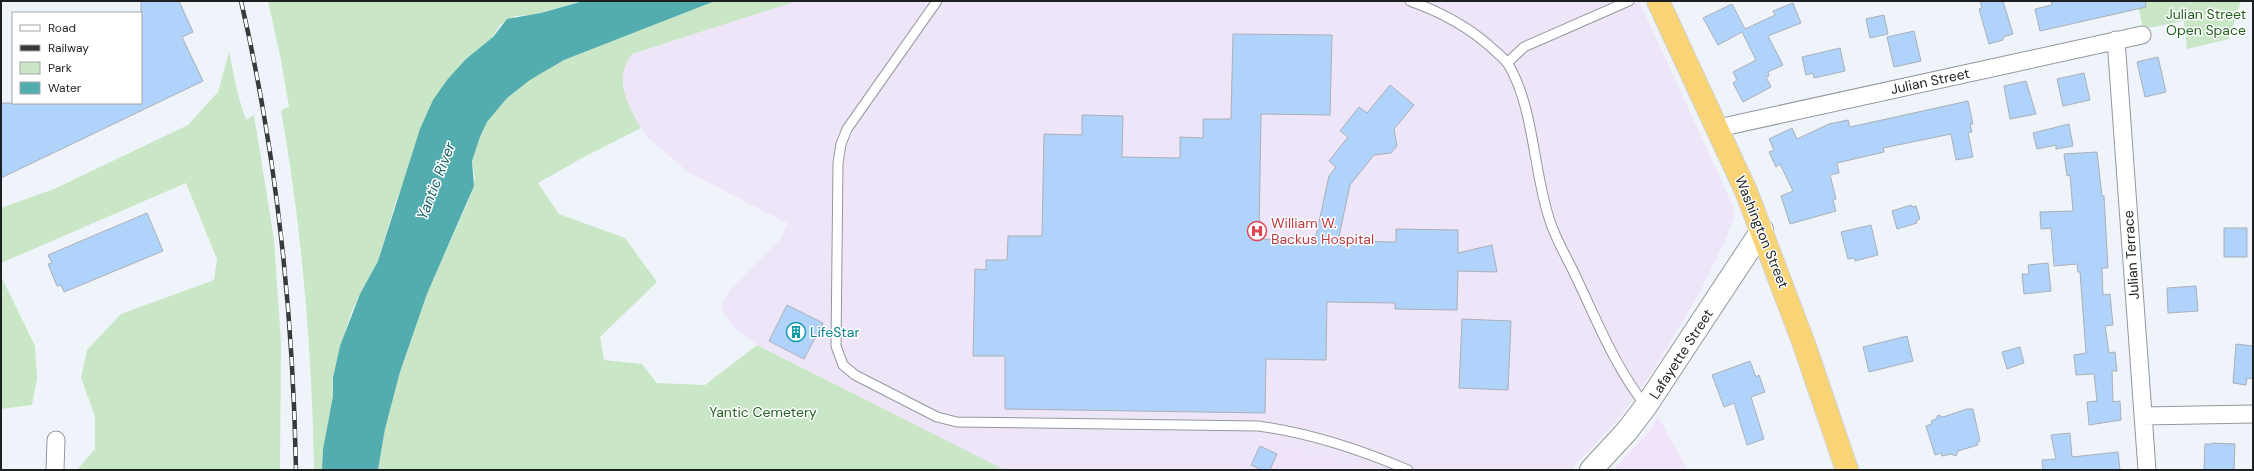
<svg xmlns="http://www.w3.org/2000/svg" width="2254" height="471" viewBox="0 0 2254 471" font-family="'DM Sans',sans-serif">
	<style>
		.commercial { fill: #efe4f9 }
		.medical { fill: #efe5f9 }
		.green { fill: #c9e7c6 }
		.water { fill: #53adaf }
		.building { fill: #b0d3fc; stroke: #abb0b6 }
		.lines { fill: none; stroke-linecap: round; stroke-linejoin: round }
		.service-casing { stroke: #93989d; stroke-width: 11 }
		.minor-casing { stroke: #93989d; stroke-width: 19 }
		.tertiary-casing { stroke: #93989d; stroke-width: 24 }
		.trunk-casing { stroke: #d2d2d3; stroke-width: 24 }
		.service { stroke: #fff; stroke-width: 9 }
		.minor { stroke: #fff; stroke-width: 17 }
		.tertiary { stroke: #fff; stroke-width: 22 }
		.trunk { stroke: #f8d476; stroke-width: 22 }
		.rail-casing { stroke: #373a3c; stroke-width: 4.5 }
		.rail { stroke: #fff; stroke-width: 3; stroke-dasharray: 9; stroke-linecap: butt }
		.labels { text-anchor: middle; stroke-width: 3; stroke-linejoin: round; paint-order: stroke }
		.park-label { font-size: 14px; fill: #256222; stroke: #fff }
		.street-label { font-size: 14px; fill: #1d1f21; stroke: #fff }
		.health-label { font-size: 14px; fill: #be3a42; stroke: #fff; text-anchor: start }
		.culture-label { font-size: 14px; fill: #0d838f; stroke: #fff; text-anchor: start }
		.water-label { font-size: 15px; font-style: italic; fill: #196365; stroke: #fff }
	</style>
	<rect width="100%" height="100%" fill="#eff4fa"/>
	<!-- commercial -->
	<path class="commercial" d="M 1658,417 L 1688,470 L 1613,470 L 1648,433 Z
		M 1258,439 L 1293,448 L 1364,470 L 1241,470 Z"/>
	<!-- medical -->
	<path class="medical" d="M 797,1 L 1639,1 L 1729,197 L 1735,214 L 1727,237 L 1699,294 L 1653,371 L 1620,417 L 1571,470 L 1364,470 L 1293,448 L 1259,439 L 1241,470 L 1005,470 L 757,345 L 735,329 L 722,311 L 723,302 L 729,291 L 782,237 L 787,223 L 689,173 L 645,135 L 629,108 L 624,91 L 622,76 L 626,59 L 632,54 Z"/>
	<!-- green -->
	<path class="green" d="M 268,1 L 581,1 L 534,15 L 515,16 L 500,25 L 491,39 L 470,56 L 406,177 L 395,204 L 378,261 L 360,294 L 350,316 L 333,378 L 333,396 L 323,449 L 322,470 L 314,470 C 312,349 302,229 281,110 L 289,107 L 281,60 Z
		M 715,1 L 797,1 L 632,54 C 613,78 627,104 641,128 L 582,158 L 538,183 L 559,214 L 625,238 L 657,282 L 600,337 L 604,360 L 642,364 L 657,383 L 705,385 L 757,345 L 1005,470 L 378,470 L 385,429 L 400,372 L 427,294 L 467,204 L 475,179 L 472,161 L 475,150 L 487,122 L 507,98 L 530,80 L 564,60 Z
		M 2137,1 L 2241,1 L 2229,39 L 2187,49 L 2184,21 L 2143,29 Z
		M 229,52 L 238,95 L 246,120 L 254,115 L 274,240 L 281,342 L 280,470 L 77,470 L 95,449 L 95,416 L 81,378 L 87,350 L 121,314 L 214,280 L 217,259 L 186,183 L 1,263 L 1,208 L 54,189 L 188,125 L 218,92 Z
		M 1,276 L 35,346 L 37,378 L 32,405 L 1,409 Z"/>
	<!-- water -->
	<path class="water" d="M 583,1 L 715,1 L 564,60 L 530,80 L 507,98 L 487,122 L 480,137 L 472,161 L 474,186 L 427,294 L 400,372 L 385,429 L 378,470 L 322,470 L 323,449 L 333,396 L 333,378 L 340,346 L 360,294 L 378,261 L 420,129 L 433,100 L 447,80 L 466,59 L 493,37 L 507,19 L 541,13 Z"/>
	<!-- building -->
	<path class="building" d="M 141,1 L 179,1 L 193,32 L 182,37 L 203,81 L 1,178 L 1,103 L 141,103 Z
		M 1980,1 L 2003,1 L 2013,34 L 2003,37 L 2003,40 L 1989,44 L 1979,9 L 1982,8 Z
		M 2051,1 L 2145,1 L 2146,7 L 2040,31 L 2035,9 L 2052,5 Z
		M 1793,3 L 1801,23 L 1768,36 L 1783,65 L 1768,72 L 1769,76 L 1766,77 L 1771,87 L 1743,102 L 1733,83 L 1737,80 L 1733,72 L 1756,60 L 1742,32 L 1718,45 L 1703,18 L 1732,4 L 1745,29 L 1775,15 L 1773,11 Z
		M 1884,15 L 1888,34 L 1870,38 L 1866,19 Z
		M 1914,31 L 1921,61 L 1894,67 L 1887,37 Z
		M 1233,34 L 1332,35 L 1330,115 L 1261,114 L 1259,239 L 1315,240 L 1329,176 L 1336,167 L 1329,161 L 1348,137 L 1340,131 L 1359,107 L 1367,113 L 1390,85 L 1414,105 L 1394,129 L 1397,146 L 1391,153 L 1374,155 L 1350,185 L 1338,241 L 1396,242 L 1396,229 L 1458,230 L 1458,253 L 1492,245 L 1497,272 L 1458,271 L 1457,310 L 1395,309 L 1395,303 L 1327,302 L 1326,360 L 1266,359 L 1265,413 L 1005,409 L 1005,356 L 973,356 L 975,269 L 986,270 L 986,260 L 1007,260 L 1008,236 L 1042,236 L 1044,134 L 1082,135 L 1082,115 L 1123,116 L 1122,157 L 1180,158 L 1180,137 L 1203,138 L 1203,119 L 1231,119 Z
		M 1840,48 L 1845,71 L 1814,78 L 1813,73 L 1806,75 L 1802,57 Z
		M 2158,57 L 2166,92 L 2145,97 L 2137,62 Z
		M 2084,73 L 2090,100 L 2063,106 L 2057,79 Z
		M 2026,81 L 2036,114 L 2010,119 L 2004,86 Z
		M 1968,101 L 1973,124 L 1970,124 L 1972,132 L 1968,133 L 1973,157 L 1956,160 L 1951,134 L 1883,148 L 1884,152 L 1837,163 L 1839,173 L 1830,175 L 1836,199 L 1833,200 L 1836,211 L 1790,224 L 1781,196 L 1793,191 L 1780,164 L 1776,167 L 1769,152 L 1774,150 L 1769,139 L 1792,128 L 1797,139 L 1829,124 L 1848,120 L 1850,127 Z
		M 2069,124 L 2073,146 L 2056,149 L 2056,145 L 2037,149 L 2033,133 Z
		M 2097,152 L 2102,196 L 2104,196 L 2108,268 L 2102,268 L 2103,295 L 2110,294 L 2113,325 L 2105,326 L 2109,353 L 2115,352 L 2117,371 L 2112,371 L 2113,402 L 2120,401 L 2121,420 L 2089,425 L 2087,402 L 2097,401 L 2094,374 L 2076,375 L 2074,355 L 2086,353 L 2080,272 L 2078,272 L 2077,264 L 2054,266 L 2051,228 L 2041,229 L 2040,212 L 2073,211 L 2070,175 L 2067,176 L 2064,154 Z
		M 1911,205 L 1912,207 L 1916,206 L 1920,219 L 1916,221 L 1917,223 L 1897,229 L 1892,211 Z
		M 147,213 L 163,251 L 64,292 L 61,285 L 57,286 L 48,264 L 52,263 L 48,255 Z
		M 1871,225 L 1878,255 L 1855,261 L 1854,258 L 1848,259 L 1841,232 Z
		M 2224,228 L 2247,228 L 2247,257 L 2224,257 Z
		M 2048,263 L 2051,291 L 2024,294 L 2022,274 L 2029,274 L 2028,265 Z
		M 2196,286 L 2198,311 L 2168,313 L 2167,288 Z
		M 787,305 L 823,323 L 804,359 L 769,341 Z
		M 1462,319 L 1511,321 L 1508,390 L 1459,388 Z
		M 1907,336 L 1913,361 L 1869,372 L 1863,347 Z
		M 2236,344 L 2253,346 L 2253,379 L 2247,378 L 2246,385 L 2233,383 Z
		M 2020,347 L 2024,363 L 2007,369 L 2002,352 Z
		M 1750,361 L 1756,377 L 1759,375 L 1765,392 L 1751,397 L 1764,439 L 1747,445 L 1734,403 L 1724,407 L 1712,375 Z
		M 1967,409 L 1973,409 L 1980,441 L 1977,443 L 1978,445 L 1958,451 L 1956,456 L 1951,454 L 1942,456 L 1941,453 L 1935,455 L 1926,426 L 1932,424 L 1931,421 L 1936,419 L 1938,415 L 1943,417 Z
		M 2070,433 L 2072,457 L 2118,452 L 2120,470 L 2043,470 L 2042,460 L 2056,459 L 2051,435 Z
		M 2212,443 L 2235,444 L 2234,470 L 2204,470 L 2205,444 L 2212,444 Z
		M 1260,446 L 1277,454 L 1270,470 L 1262,470 L 1251,465 Z"/>
	<g class="lines">
		<defs>
			<path id="service" d="M 937,1 L 847,129 L 841,144 L 838,163 L 836,346 L 843,365 L 855,375 L 937,417 L 957,422 L 1258,426 C 1311,433 1359,449 1408,470
				M 1410,1 C 1441,12 1468,26 1493,49 C 1497,53 1504,58 1508,64 C 1534,107 1533,169 1549,218 C 1555,239 1568,259 1577,279 C 1597,321 1616,369 1646,406
				M 1507,63 L 1524,47 L 1629,1"/>
			<path id="minor" d="M 2116,40 L 2147,470
				M 1718,128 L 2142,35
				M 2143,416 L 2253,414
				M 55,470 L 56,440"/>
			<path id="tertiary" d="M 1591,470 L 1627,431 L 1646,406 L 1762,230"/>
			<path id="trunk" d="M 1658,1 L 1746,191 L 1804,344 L 1847,470"/>
		</defs>
		<!-- service casing -->
		<use href="#service" class="service-casing"/>
		<!-- minor casing -->
		<use href="#minor" class="minor-casing"/>
		<!-- tertiary casing -->
		<use href="#tertiary" class="tertiary-casing"/>
		<!-- trunk casing -->
		<use href="#trunk" class="trunk-casing"/>
		<!-- service -->
		<use href="#service" class="service"/>
		<!-- minor -->
		<use href="#minor" class="minor"/>
		<!-- tertiary -->
		<use href="#tertiary" class="tertiary"/>
		<!-- trunk -->
		<use href="#trunk" class="trunk"/>
		<defs>
			<path id="rail" d="M 241,1 C 277,155 293,312 296,470"/>
		</defs>
		<!-- rail casing -->
		<use href="#rail" class="rail-casing"/>
		<!-- rail -->
		<use href="#rail" class="rail"/>
	</g>
	<!-- icons -->
	<defs>
		<symbol id="hospital-ring" viewBox="-11 -11 22 22"><circle r="9.5" fill="#fff" stroke="#e0444e" stroke-width="1.5"/><path d="M-5-5h3v3.5h4V-5h3V5h-3V1.5h-4V5h-3Z" fill="#e0444e"/></symbol>
		<symbol id="building-ring" viewBox="-11 -11 22 22"><circle r="9.5" fill="#fff" stroke="#0f9aa8" stroke-width="1.5"/><path d="M-4-6H4V6H1V3H-1V6H-4ZM-2.5-4.3h1.7v1.8h-1.7ZM.8-4.3h1.7v1.8H.8ZM-2.5-1h1.7V.8h-1.7ZM.8-1h1.7V.8H.8Z" fill="#0f9aa8"/></symbol>
	</defs>
	<g fill-rule="evenodd">
		<use href="#hospital-ring" x="1246" y="220" width="22" height="22"/>
		<use href="#building-ring" x="785" y="321" width="22" height="22"/>
	</g>
	<g class="labels">
		<!-- park labels -->
		<g class="park-label">
			<text x="2206" y="19">Julian Street<tspan x="2206" dy="16">Open Space</tspan></text>
			<text x="763" y="417">Yantic Cemetery</text>
		</g>
		<!-- street labels -->
		<g class="street-label">
			<text transform="translate(1930 81) rotate(-12)" y="5">Julian Street</text>
			<text transform="translate(1762 232) rotate(68)" y="5">Washington Street</text>
			<text transform="translate(2131 255) rotate(-94)" y="5">Julian Terrace</text>
			<text transform="translate(1681 354) rotate(-57)" y="5">Lafayette Street</text>
		</g>
		<!-- health labels -->
		<g class="health-label">
			<text x="1271" y="228">William W.<tspan x="1271" dy="16">Backus Hospital</tspan></text>
		</g>
		<!-- culture labels -->
		<g class="culture-label">
			<text x="810" y="337">LifeStar</text>
		</g>
		<!-- water labels -->
		<g class="water-label">
			<text transform="translate(436 181) rotate(-69)" y="5">Yantic River</text>
		</g>
	</g>
	<!-- border -->
	<rect width="2254" height="471" fill="none" stroke="#1d1f21" stroke-width="4"/>
	<!-- legend -->
	<rect x="12" y="12" width="130" height="92" fill="#ffffff" stroke="#a5a5a6"/>
	<rect x="20" y="25" width="20" height="6" fill="#ffffff" stroke="#a5a5a6"/>
	<text x="48" y="32" font-size="12" fill="#1d1f21">Road</text>
	<rect x="20" y="45" width="20" height="6" fill="#373a3c" stroke="#a5a5a6"/>
	<text x="48" y="52" font-size="12" fill="#1d1f21">Railway</text>
	<rect x="20" y="62" width="20" height="12" fill="#c9e7c6" stroke="#a5a5a6"/>
	<text x="48" y="72" font-size="12" fill="#1d1f21">Park</text>
	<rect x="20" y="82" width="20" height="12" fill="#53adaf" stroke="#a5a5a6"/>
	<text x="48" y="92" font-size="12" fill="#1d1f21">Water</text>
</svg>
